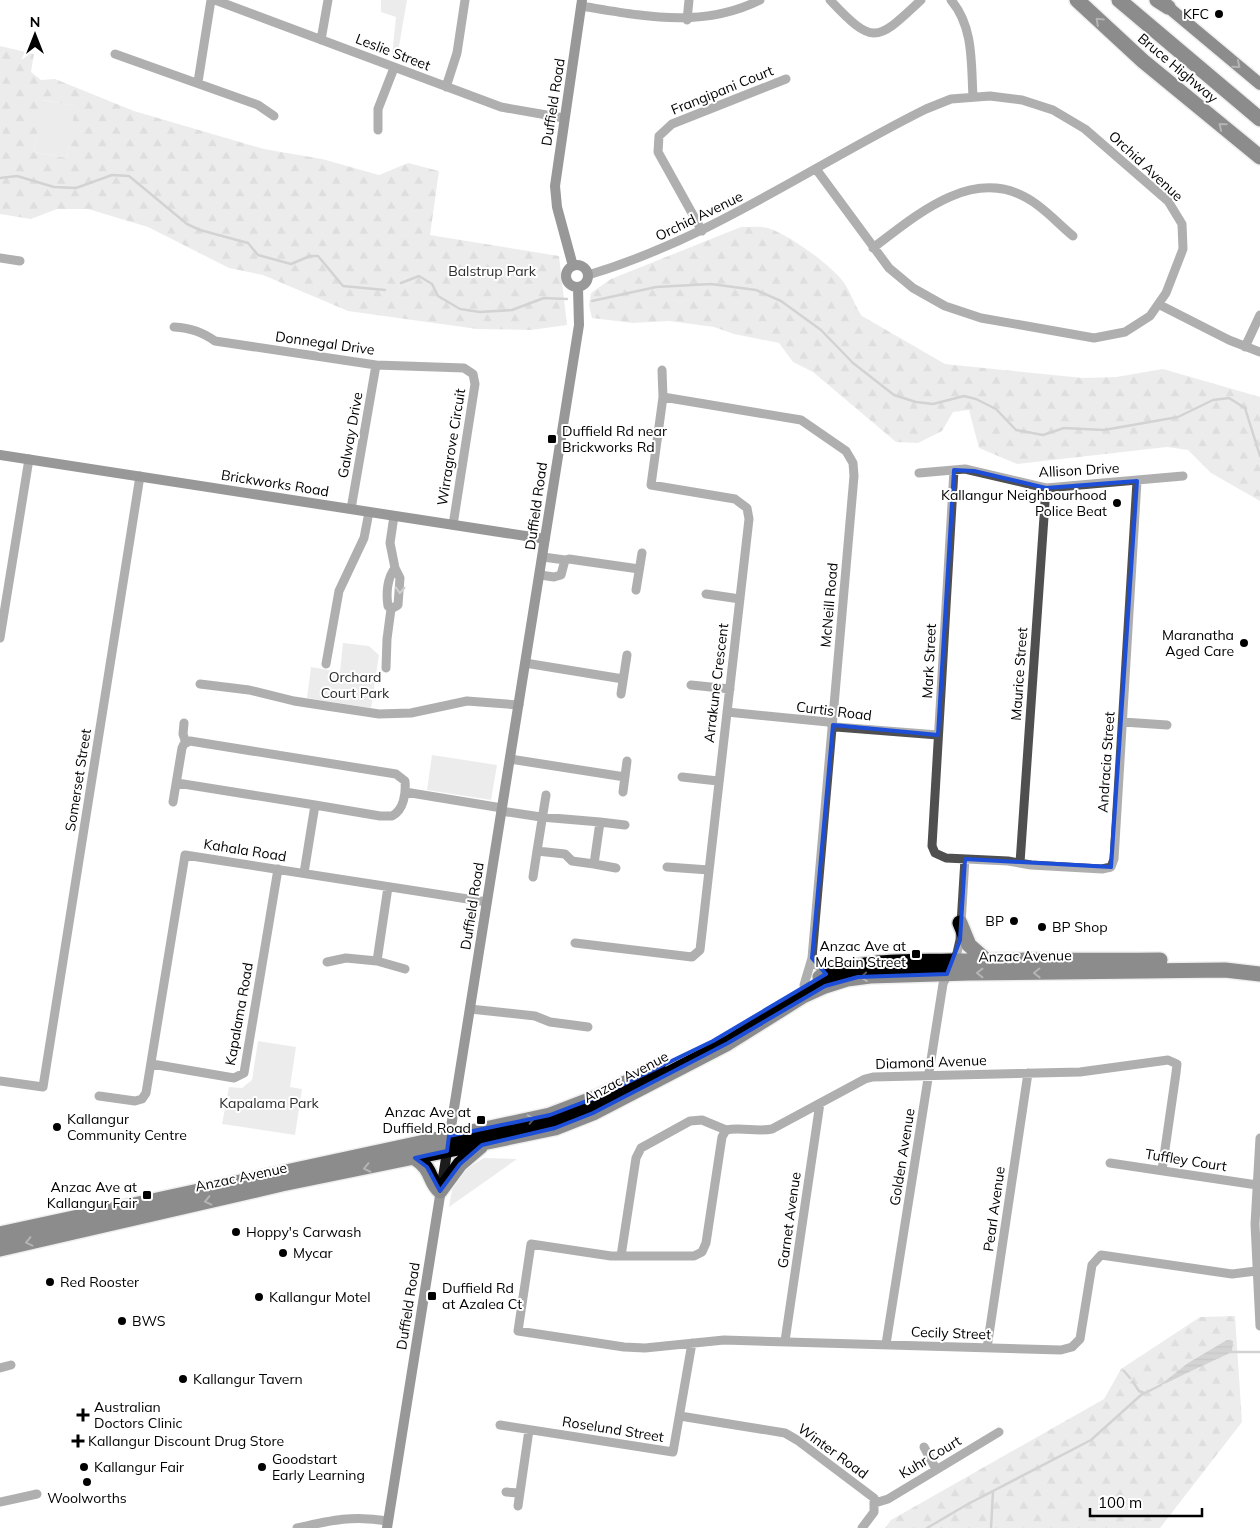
<svg xmlns="http://www.w3.org/2000/svg" width="1260" height="1528" viewBox="0 0 1260 1528" font-family="Mulish,sans-serif">
	<style>
		.green { fill: #d6d6d6 }
		.forest { fill: url(#forest-firs); fill-rule: evenodd }
		.water { fill: url(#water-rules) }
		.lines { fill: none; stroke-linecap: round; stroke-linejoin: round }
		.stream { stroke: #9d9d9d; stroke-width: 2.5 }
		.primary-casing { stroke: #dbdbdb; stroke-width: 15 }
		.highway-casing { stroke: #dbdbdb; stroke-width: 18 }
		.street { stroke: #4f4f4f; stroke-width: 9 }
		.secondary { stroke: #1c1c1c; stroke-width: 10 }
		.primary { stroke: #000; stroke-width: 12 }
		.highway { stroke: #000; stroke-width: 15 }
		.oneway { stroke: #595959 }
		.oneway2 { stroke: #959595 }
		.marked { fill: none; stroke: #1d4ed8; stroke-width: 4; stroke-linejoin: round }
		.poi-dot { fill: #000; stroke: #fff; stroke-width: 2 }
		.labels { text-anchor: middle; stroke-width: 4; stroke-linejoin: round; paint-order: stroke }
		.poi-label { font-size: 14px; fill: #000; stroke: #fff; text-anchor: start }
		.street-label { font-size: 14px; fill: #000; stroke: #fff }
		.park-label { font-size: 14px; fill: #2d2d2d; stroke: #fff }
	</style>
	<defs>
		<pattern id="forest-firs" width="22" height="20" patternUnits="userSpaceOnUse" patternTransform="scale(1.25)"><rect width="22" height="20" fill="#d6d6d6"/><path d="M5 1l3.5 6h-7zM16 11l3.5 6h-7z" fill="#b6b6b6"/></pattern>
		<pattern id="water-rules" width="6" height="5" patternUnits="userSpaceOnUse" patternTransform="scale(1.25)"><rect width="6" height="5" fill="#9d9d9d"/><path d="M0 2.5h6" fill="none" stroke="#858585"/></pattern>
	</defs>
	<rect width="100%" height="100%" fill="#fff"/>
	<!-- green -->
	<path class="green" d="M 381,0 L 407,0 L 397,58 L 392,56 L 396,17 L 381,12 Z
		M 42,100 L 76,106 L 67,158 L 34,152 Z
		M 343,643 L 369,646 L 379,655 L 371,708 L 307,698 L 311,667 L 340,672 Z
		M 432,755 L 497,765 L 491,800 L 427,790 Z
		M 258,1041 L 296,1047 L 290,1087 L 302,1089 L 295,1135 L 222,1124 L 229,1087 L 242,1088 L 252,1080 Z
		M 484,1158 L 517,1159 L 449,1207 C 454,1176 457,1174 484,1158 Z"/>
	<!-- forest -->
	<path class="forest" d="M 0,46 L 34,54 L 31,72 L 41,80 L 55,79 L 134,111 L 264,149 L 322,159 L 379,175 L 408,163 L 439,171 L 430,235 L 559,256 L 567,325 L 531,330 L 477,329 L 348,311 L 263,275 L 229,268 L 148,227 L 88,209 L 57,209 L 31,219 L 0,214 ZM 43,100 L 75,106 L 67,158 L 34,152 Z
		M 741,227 C 750,227 761,226 768,228 C 788,234 828,263 841,279 C 850,289 854,305 862,316 L 945,364 L 1083,378 L 1116,377 L 1163,369 L 1260,397 L 1260,501 L 1211,473 L 1188,450 L 1167,447 L 1017,464 L 979,448 L 969,410 L 953,412 L 942,431 L 918,443 L 896,442 L 813,372 L 793,362 L 779,343 L 734,334 L 714,327 L 669,321 L 633,323 L 592,318 L 589,305 L 591,293 L 611,279 Z
		M 1235,1316 L 1242,1422 L 1160,1528 L 885,1528 L 891,1520 L 1104,1399 L 1121,1369 L 1200,1317 Z"/>
	<!-- water -->
	<path class="water" d="M 1227,1340 L 1233,1341 L 1232,1352 L 1159,1386 L 1188,1363 Z"/>
	<g class="lines">
		<!-- stream -->
		<path class="stream" d="M 0,178 L 17,176 L 54,187 L 76,188 L 112,175 L 129,176 L 187,224 L 200,230 L 248,243 L 258,255 L 291,264 L 310,256 L 318,256 L 343,286 L 385,290
			M 401,283 L 419,276 L 432,284 L 438,296 L 460,309 L 480,312 L 512,310 L 544,298 L 567,299
			M 592,301 L 656,287 L 711,284 L 756,290 L 781,301 L 821,330 L 853,363 L 894,395 L 916,402 L 933,404 L 964,396 L 976,399 L 996,409 L 1016,430 L 1043,435 L 1064,428 L 1104,430 L 1178,417 L 1213,400 L 1229,398 L 1245,408 L 1260,456
			M 1229,1352 L 1260,1352
			M 1124,1371 L 1130,1378
			M 1133,1382 L 1139,1391 L 1144,1393
			M 1166,1382 L 1182,1374
			M 927,1528 L 968,1504 L 1091,1440 L 1141,1395 L 1161,1385
			M 991,1528 L 993,1492"/>
		<defs>
			<path id="primary" d="M 1168,7 L 1260,84"/>
			<path id="highway" d="M 1077,0 L 1143,61 L 1260,157
				M 1119,0 L 1260,119
				M 1157,0 L 1168,7
				M 960,923 L 969,945 L 986,960
				M 820,977 C 861,959 907,962 951,961 C 1020,959 1090,961 1160,960
				M 415,1158 C 433,1169 429,1182 440,1191 L 460,1164 L 481,1146
				M 0,1234 L 550,1115 L 597,1097 L 658,1067
				M 0,1249 L 282,1184 L 555,1128 L 593,1113 L 728,1043 L 803,996 L 825,986 L 847,979 L 870,976 L 969,973 L 1225,970 L 1260,974"/>
		</defs>
		<!-- primary casing -->
		<use href="#primary" class="primary-casing"/>
		<!-- highway casing -->
		<use href="#highway" class="highway-casing"/>
		<!-- street -->
		<path class="street" d="M 215,0 L 501,107 L 564,118
			M 830,0 C 874,47 877,41 921,0
			M 951,0 C 974,27 971,64 973,97
			M 581,6 C 643,16 702,29 760,0
			M 687,20 L 689,0
			M 321,40 L 328,0
			M 115,54 L 258,105 L 274,116
			M 198,82 L 211,0
			M 446,87 L 457,53 L 465,0
			M 378,130 L 378,109 L 394,68
			M 702,231 L 658,152 L 659,136 L 672,124 L 786,79
			M 873,248 C 914,217 970,167 1025,197 C 1043,206 1057,223 1073,236
			M 0,258 L 20,261
			M 588,275 C 710,239 813,165 926,109 L 951,99 L 990,96 L 1022,100 L 1053,110 L 1085,129 L 1168,201 L 1182,224 L 1183,249 L 1166,293 L 1150,316 L 1125,332 L 1094,338 L 981,318 L 945,306 L 913,288 L 889,268 L 816,169
			M 1160,305 L 1229,340 L 1260,352
			M 174,327 C 191,328 202,332 215,341 L 376,365 L 464,368 L 473,374 L 475,384 L 453,525
			M 1245,347 L 1260,315
			M 663,397 L 801,420 L 846,451 L 853,463 L 854,476 L 812,958 L 804,985
			M 954,470 L 932,846 L 935,853 L 946,858 L 1008,861 L 1031,865 L 1102,869 L 1111,867 L 1114,859 L 1137,481
			M 919,473 L 965,469 L 1046,488 L 1183,476
			M 351,509 L 376,365
			M 543,557 L 565,560
			M 540,575 L 554,577 L 561,575 L 565,560 L 569,559 L 639,569
			M 636,590 L 642,553
			M 706,594 L 740,599
			M 391,609 L 398,605 L 400,578 L 395,568 L 390,543 L 394,516
			M 0,638 L 29,459
			M 525,663 L 623,679
			M 326,664 L 339,591 L 364,538 L 369,512
			M 386,668 L 387,639 L 391,609 L 388,606 C 386,594 387,578 395,568
			M 200,684 L 249,690 L 294,701 L 379,714 L 411,713 L 467,701 L 519,705
			M 691,685 L 730,689
			M 621,694 L 627,655
			M 727,712 L 828,722 L 836,727 L 938,735
			M 1123,722 L 1167,725
			M 184,723 L 183,734 L 186,743
			M 510,759 L 625,777
			M 682,777 L 718,781
			M 177,783 L 315,805 L 304,873
			M 405,792 L 502,808
			M 623,792 L 627,761
			M 173,802 L 182,748 L 184,744 L 190,741 L 396,774 L 405,781 C 406,793 404,810 392,816 L 380,816 L 315,805
			M 501,811 L 541,817 L 600,822 L 594,864 L 572,861 L 565,854 L 537,851 L 546,795
			M 600,822 L 625,825
			M 1020,863 L 1046,488
			M 594,864 L 616,868
			M 667,867 L 709,870
			M 533,877 L 537,851
			M 575,943 L 692,957 L 700,950 L 749,519 L 747,508 L 735,499 L 651,485 L 663,397 L 662,370
			M 812,958 L 816,964 L 828,974
			M 377,961 L 405,969
			M 327,962 L 346,958 L 377,961 L 388,887
			M 470,1009 L 535,1016 L 550,1022 L 588,1027
			M 152,1064 L 234,1078 L 244,1073 L 278,869
			M 0,1081 L 43,1087 L 140,476
			M 99,1096 L 135,1101 L 142,1099 L 146,1093 L 185,855 L 487,902
			M 1260,1138 L 1255,1224 L 1260,1326
			M 1110,1163 L 1257,1185
			M 1162,1170 L 1176,1073 L 1177,1064 L 1168,1060 L 1080,1072 L 873,1077 L 865,1079 L 772,1129 C 757,1132 741,1127 726,1130 L 722,1137 L 706,1243 L 702,1252 L 694,1256 L 611,1256 L 531,1244 L 518,1331 L 624,1347 L 645,1348 L 724,1340 L 1061,1350 L 1072,1347 L 1080,1339 L 1092,1265 L 1101,1255 L 1232,1274 L 1256,1271
			M 621,1256 L 636,1158 L 641,1148 L 690,1121 L 702,1120 L 726,1130
			M 785,1341 L 820,1103
			M 886,1344 L 943,984 L 957,953 L 960,940 L 965,859
			M 987,1348 L 1028,1073
			M 0,1368 L 11,1365
			M 680,1416 L 785,1433 L 797,1440 L 874,1498 L 874,1512 L 862,1528
			M 500,1425 L 673,1452 L 692,1343
			M 924,1447 L 936,1469
			M 506,1492 L 519,1493
			M 0,1502 L 37,1494
			M 875,1503 L 888,1499 L 999,1432
			M 518,1506 L 529,1430
			M 297,1528 C 332,1520 353,1515 388,1521"/>
		<!-- secondary -->
		<path class="secondary" d="M566 276a11 11 0 1 1 22 0a11 11 0 1 1-22 0Z
			M 573,266 L 557,207 L 555,186 L 582,0
			M 0,455 L 545,539
			M 387,1528 L 579,325 L 578,288"/>
		<!-- primary -->
		<use href="#primary" class="primary"/>
		<!-- highway -->
		<use href="#highway" class="highway"/>
	</g>
	<!-- one-way arrows -->
	<defs><path id="oneway-chevron" d="M-2-3.5L2.5 0L-2 3.5" fill="none" stroke-width="1.6" stroke-linecap="round" stroke-linejoin="round" transform="scale(1.25)"/></defs>
	<g class="oneway">
		<use href="#oneway-chevron" transform="translate(1099 21) rotate(-137)"/>
		<use href="#oneway-chevron" transform="translate(1237 65) rotate(40)"/>
		<use href="#oneway-chevron" transform="translate(1222 126) rotate(-141)"/>
		<use href="#oneway-chevron" transform="translate(980 973) rotate(180)"/>
		<use href="#oneway-chevron" transform="translate(1037 973) rotate(179)"/>
		<use href="#oneway-chevron" transform="translate(864 977) rotate(175)"/>
		<use href="#oneway-chevron" transform="translate(531 1119) rotate(-13)"/>
		<use href="#oneway-chevron" transform="translate(367 1168) rotate(168)"/>
		<use href="#oneway-chevron" transform="translate(208 1201) rotate(167)"/>
		<use href="#oneway-chevron" transform="translate(29 1242) rotate(167)"/>
	</g>
	<use class="oneway2" href="#oneway-chevron" transform="translate(400 590) rotate(93)"/>
	<!-- marked area -->
	<path d="M0 0H1260V1528H0ZM 954,470 L 974,471 L 1046,488 L 1137,481 L 1111,867 L 965,859 L 960,940 L 947,974 L 858,977 L 825,986 L 728,1043 L 593,1113 L 555,1128 L 482,1145 L 460,1164 L 440,1191 L 427,1167 L 415,1158 L 447,1151 L 449,1136 L 550,1115 L 597,1097 L 713,1041 L 826,974 L 812,958 L 833,725 L 938,735 Z" fill="#fff" fill-opacity=".55" fill-rule="evenodd"/>
	<path class="marked" d="M 954,470 L 974,471 L 1046,488 L 1137,481 L 1111,867 L 965,859 L 960,940 L 947,974 L 858,977 L 825,986 L 728,1043 L 593,1113 L 555,1128 L 482,1145 L 460,1164 L 440,1191 L 427,1167 L 415,1158 L 447,1151 L 449,1136 L 550,1115 L 597,1097 L 713,1041 L 826,974 L 812,958 L 833,725 L 938,735 Z"/>
	<!-- markers -->
	<g class="poi-dot">
		<circle cx="1219" cy="14" r="5"/>
		<rect x="547" y="434" width="10" height="10" rx="2.5"/>
		<circle cx="1117" cy="503" r="5"/>
		<circle cx="1244" cy="643" r="5"/>
		<circle cx="1014" cy="921" r="5"/>
		<circle cx="1042" cy="927" r="5"/>
		<rect x="911" y="949" width="10" height="10" rx="2.5"/>
		<rect x="476" y="1115" width="10" height="10" rx="2.5"/>
		<circle cx="57" cy="1127" r="5"/>
		<rect x="142" y="1190" width="10" height="10" rx="2.5"/>
		<circle cx="236" cy="1232" r="5"/>
		<circle cx="283" cy="1253" r="5"/>
		<circle cx="50" cy="1282" r="5"/>
		<rect x="427" y="1291" width="10" height="10" rx="2.5"/>
		<circle cx="259" cy="1297" r="5"/>
		<circle cx="122" cy="1321" r="5"/>
		<circle cx="183" cy="1379" r="5"/>
		<path d="M80.5 1407.5h5v5h5v5h-5v5h-5v-5h-5v-5h5z"/>
		<path d="M75.5 1433.5h5v5h5v5h-5v5h-5v-5h-5v-5h5z"/>
		<circle cx="84" cy="1467" r="5"/>
		<circle cx="262" cy="1467" r="5"/>
		<circle cx="87" cy="1482" r="5"/>
	</g>
	<g class="labels">
		<!-- poi labels -->
		<g class="poi-label">
			<text x="1209" y="19" text-anchor="end">KFC</text>
			<text x="562" y="436">Duffield Rd near<tspan x="562" dy="16">Brickworks Rd</tspan></text>
			<text x="1107" y="500" text-anchor="end">Kallangur Neighbourhood<tspan x="1107" dy="16">Police Beat</tspan></text>
			<text x="1234" y="640" text-anchor="end">Maranatha<tspan x="1234" dy="16">Aged Care</tspan></text>
			<text x="1004" y="926" text-anchor="end">BP</text>
			<text x="1052" y="932">BP Shop</text>
			<text x="906" y="951" text-anchor="end">Anzac Ave at<tspan x="906" dy="16">McBain Street</tspan></text>
			<text x="471" y="1117" text-anchor="end">Anzac Ave at<tspan x="471" dy="16">Duffield Road</tspan></text>
			<text x="67" y="1124">Kallangur<tspan x="67" dy="16">Community Centre</tspan></text>
			<text x="137" y="1192" text-anchor="end">Anzac Ave at<tspan x="137" dy="16">Kallangur Fair</tspan></text>
			<text x="246" y="1237">Hoppy's Carwash</text>
			<text x="293" y="1258">Mycar</text>
			<text x="60" y="1287">Red Rooster</text>
			<text x="442" y="1293">Duffield Rd<tspan x="442" dy="16">at Azalea Ct</tspan></text>
			<text x="269" y="1302">Kallangur Motel</text>
			<text x="132" y="1326">BWS</text>
			<text x="193" y="1384">Kallangur Tavern</text>
			<text x="94" y="1412">Australian<tspan x="94" dy="16">Doctors Clinic</tspan></text>
			<text x="88" y="1446">Kallangur Discount Drug Store</text>
			<text x="272" y="1464">Goodstart<tspan x="272" dy="16">Early Learning</tspan></text>
			<text x="94" y="1472">Kallangur Fair</text>
			<text x="87" y="1503" text-anchor="middle">Woolworths</text>
		</g>
		<!-- street labels -->
		<g class="street-label">
			<text transform="translate(393 52) rotate(21)" y="5">Leslie Street</text>
			<text transform="translate(1178 68) rotate(40)" y="5">Bruce Highway</text>
			<text transform="translate(722 90) rotate(-22)" y="5">Frangipani Court</text>
			<text transform="translate(553 102) rotate(-81)" y="5">Duffield Road</text>
			<text transform="translate(1146 166) rotate(43)" y="5">Orchid Avenue</text>
			<text transform="translate(699 216) rotate(-26)" y="5">Orchid Avenue</text>
			<text transform="translate(325 343) rotate(8)" y="5">Donnegal Drive</text>
			<text transform="translate(350 435) rotate(-80)" y="5">Galway Drive</text>
			<text transform="translate(451 447) rotate(-81)" y="5">Wirragrove Circuit</text>
			<text transform="translate(1079 470) rotate(-3)" y="5">Allison Drive</text>
			<text transform="translate(275 483) rotate(9)" y="5">Brickworks Road</text>
			<text transform="translate(536 506) rotate(-82)" y="5">Duffield Road</text>
			<text transform="translate(829 605) rotate(-85)" y="5">McNeill Road</text>
			<text transform="translate(929 661) rotate(-87)" y="5">Mark Street</text>
			<text transform="translate(1019 674) rotate(-86)" y="5">Maurice Street</text>
			<text transform="translate(716 683) rotate(-83)" y="5">Arrakune Crescent</text>
			<text transform="translate(834 711) rotate(7)" y="5">Curtis Road</text>
			<text transform="translate(1106 762) rotate(-86)" y="5">Andracia Street</text>
			<text transform="translate(78 780) rotate(-81)" y="5">Somerset Street</text>
			<text transform="translate(245 850) rotate(9)" y="5">Kahala Road</text>
			<text transform="translate(472 906) rotate(-81)" y="5">Duffield Road</text>
			<text transform="translate(1025 956) rotate(-1)" y="5">Anzac Avenue</text>
			<text transform="translate(239 1014) rotate(-80)" y="5">Kapalama Road</text>
			<text transform="translate(931 1062) rotate(-2)" y="5">Diamond Avenue</text>
			<text transform="translate(626 1077) rotate(-28)" y="5">Anzac Avenue</text>
			<text transform="translate(902 1157) rotate(-81)" y="5">Golden Avenue</text>
			<text transform="translate(1186 1160) rotate(9)" y="5">Tuffley Court</text>
			<text transform="translate(241 1177) rotate(-12)" y="5">Anzac Avenue</text>
			<text transform="translate(994 1209) rotate(-82)" y="5">Pearl Avenue</text>
			<text transform="translate(789 1220) rotate(-82)" y="5">Garnet Avenue</text>
			<text transform="translate(408 1306) rotate(-81)" y="5">Duffield Road</text>
			<text transform="translate(951 1333) rotate(2)" y="5">Cecily Street</text>
			<text transform="translate(613 1429) rotate(9)" y="5">Roselund Street</text>
			<text transform="translate(833 1451) rotate(36)" y="5">Winter Road</text>
			<text transform="translate(930 1457) rotate(-31)" y="5">Kuhr Court</text>
		</g>
		<!-- park labels -->
		<g class="park-label">
			<text x="492" y="276">Balstrup Park</text>
			<text x="355" y="682">Orchard<tspan x="355" dy="16">Court Park</tspan></text>
			<text x="269" y="1108">Kapalama Park</text>
		</g>
	</g>
	<!-- north arrow -->
	<g transform="translate(35 35)" stroke="#ffffff" stroke-width="4" paint-order="stroke">
	<path d="M0-4L9 19L0 12L-9 19Z" fill="#000000"/>
	<text y="-8" font-size="14" font-weight="bold" text-anchor="middle" fill="#000000">N</text>
	</g>
	<!-- scale -->
	<path d="M1090 1508v8h112v-8" fill="none" stroke="#000000" stroke-width="2.5"/>
	<text x="1098" y="1508" font-size="15" fill="#000000" stroke="#ffffff" stroke-width="4" paint-order="stroke">100 m</text>
</svg>
